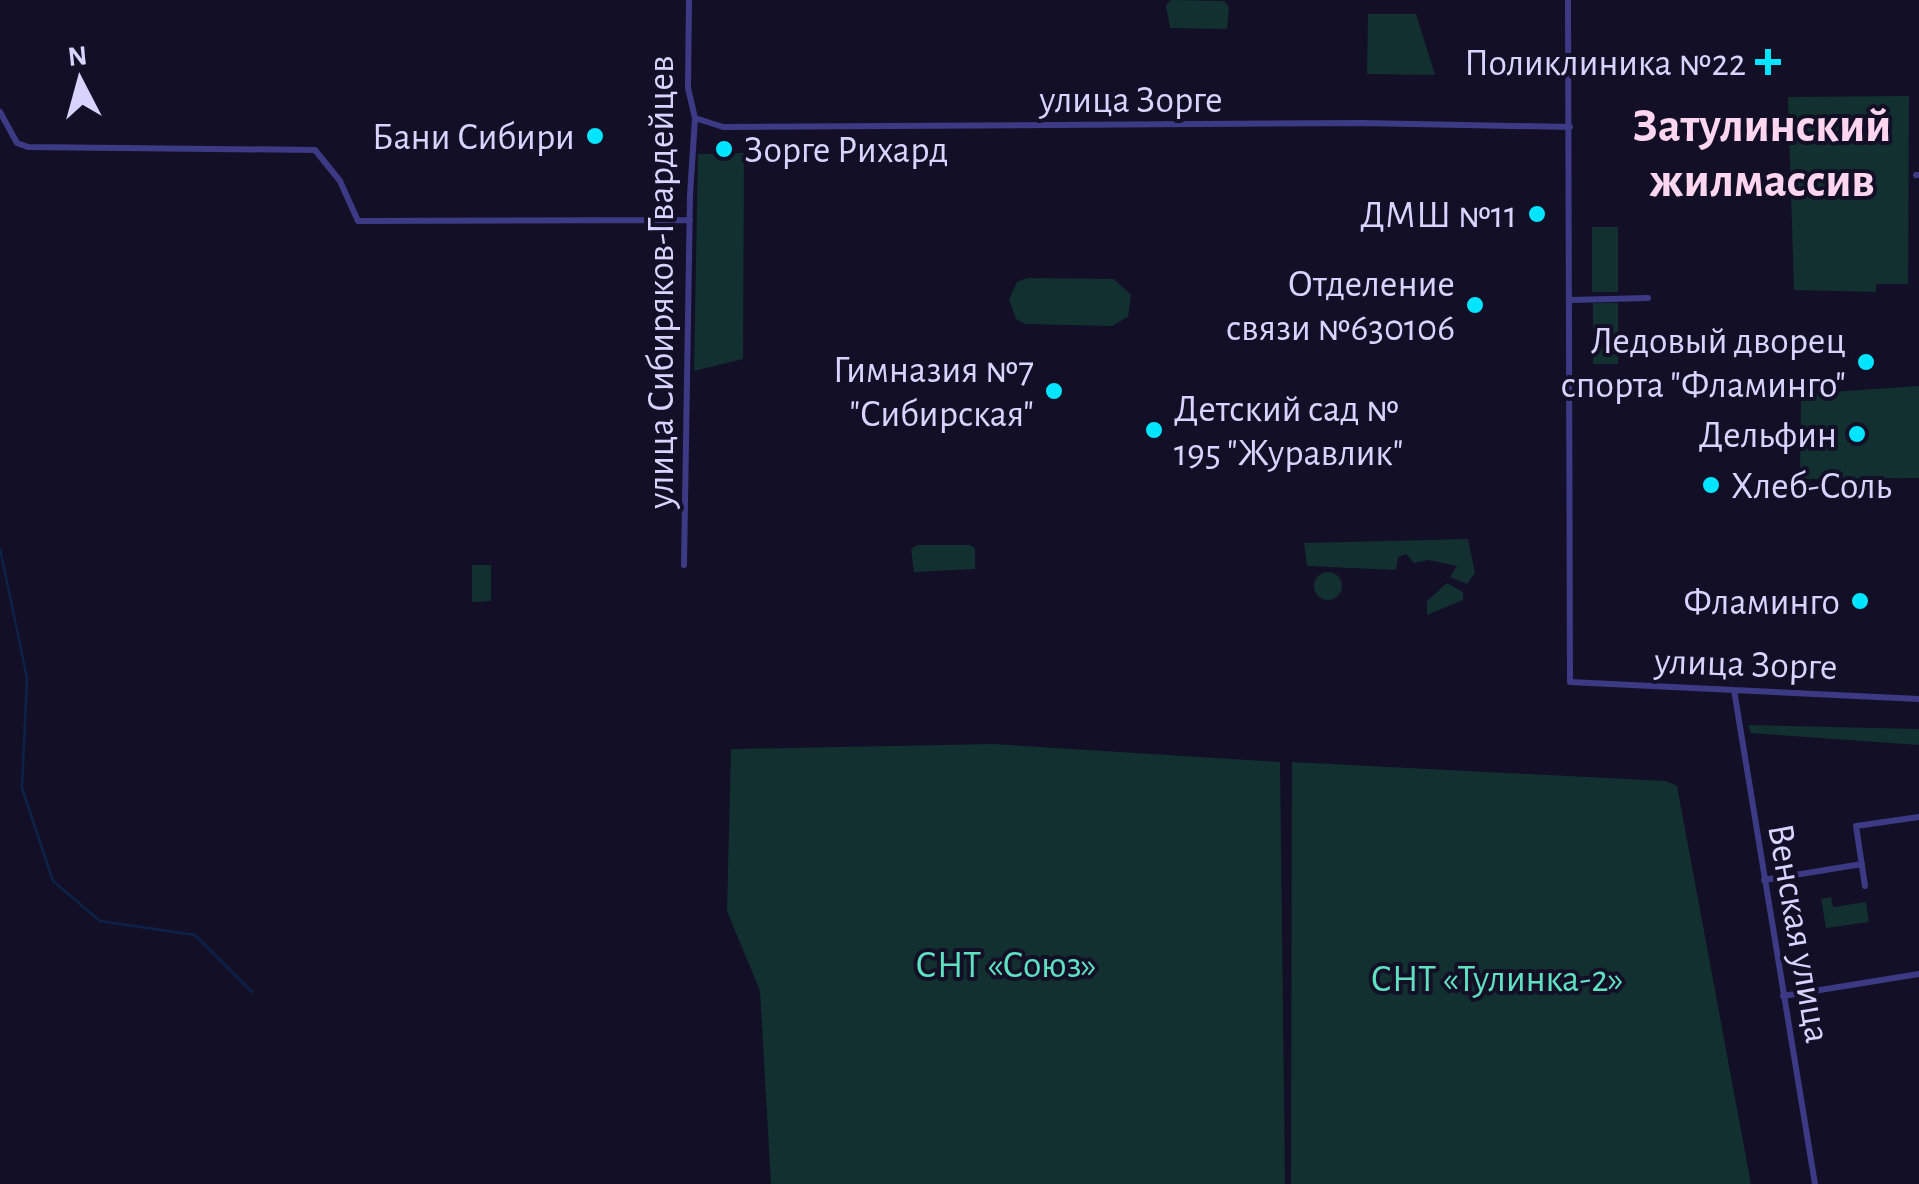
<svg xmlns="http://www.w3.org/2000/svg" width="1919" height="1184" viewBox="0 0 1919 1184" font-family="'Alegreya Sans',sans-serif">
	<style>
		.green { fill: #12302f }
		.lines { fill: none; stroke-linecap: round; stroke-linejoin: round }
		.stream { stroke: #0c2248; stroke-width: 2.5 }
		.street { stroke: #3d3a85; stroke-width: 6 }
		.poi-dot { fill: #00e5ff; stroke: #130f26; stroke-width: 4 }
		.labels { text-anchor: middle; stroke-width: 8; stroke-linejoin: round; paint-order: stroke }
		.poi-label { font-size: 38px; fill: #d9d4ff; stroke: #130f26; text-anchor: end }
		.street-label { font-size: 38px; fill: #d9d4ff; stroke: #130f26 }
		.park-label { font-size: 38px; fill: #5fe0c0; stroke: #130f26 }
		.district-label { font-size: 48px; font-weight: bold; fill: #ffd6f0; stroke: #130f26 }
	</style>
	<rect width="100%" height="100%" fill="#130f26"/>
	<!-- green -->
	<path class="green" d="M 1171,0 L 1224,1 L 1229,7 L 1227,29 L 1170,28 L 1166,5 Z
		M 1368,14 L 1416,14 L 1435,75 L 1367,74 Z
		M 1909,96 L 1908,284 L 1876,284 L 1876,292 L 1794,290 L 1788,97 Z
		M 744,153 L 743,359 L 694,371 L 698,154 Z
		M 1592,227 L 1618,227 L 1618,292 L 1592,292 Z
		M 1027,278 L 1114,279 L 1131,295 L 1128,317 L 1112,326 L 1025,324 L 1016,319 L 1009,299 L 1017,282 Z
		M 1593,303 L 1618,303 L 1618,364 L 1593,364 Z
		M 1919,386 L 1919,478 L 1800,479 L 1801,394 Z
		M 1468,539 L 1475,573 L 1467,584 L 1450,577 L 1457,566 L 1428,560 L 1414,563 L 1406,554 L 1398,557 L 1396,570 L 1307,566 L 1304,543 Z
		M 917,545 L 970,545 L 975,548 L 975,569 L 914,572 L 911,549 Z
		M 472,565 L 491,565 L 491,601 L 472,602 Z
		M1314 586a14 14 0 1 1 28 0a14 14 0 1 1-28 0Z
		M 1447,583 L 1463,592 L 1463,600 L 1427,615 L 1427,601 Z
		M 1748,725 L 1919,729 L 1919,745 L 1751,733 Z
		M 993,744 L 1280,762 L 1285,1184 L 771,1184 L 760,991 L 727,911 L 731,749 Z
		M 1292,762 L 1666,781 L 1677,786 L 1751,1184 L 1291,1184 Z
		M 1831,897 L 1833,907 L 1866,902 L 1869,922 L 1826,928 L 1821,899 Z"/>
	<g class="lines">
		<!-- stream -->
		<path class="stream" d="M 0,549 L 27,678 L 22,788 L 53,881 L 100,921 L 195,935 L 252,992"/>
		<!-- street -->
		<path class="street" d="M 1568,0 L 1570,682 L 1919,699
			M 0,112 L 17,143 L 28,147 L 315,150 L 340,181 L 358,221 L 690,220
			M 695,118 L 723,127 L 1362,123 L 1570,127
			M 1916,175 L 1919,175
			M 1571,300 L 1648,298
			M 684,565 L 690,195 L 695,118 L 688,88 L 689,0
			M 1734,690 L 1815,1184
			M 1764,880 L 1862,864
			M 1865,886 L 1856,826 L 1919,817
			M 1783,996 L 1919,974"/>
	</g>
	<!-- markers -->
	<g class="poi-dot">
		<path d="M1763 47h10v10h10v10h-10v10h-10v-10h-10v-10h10z"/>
		<circle cx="595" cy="136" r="10"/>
		<circle cx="724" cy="149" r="10"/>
		<circle cx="1537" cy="214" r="10"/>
		<circle cx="1475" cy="305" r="10"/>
		<circle cx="1866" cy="362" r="10"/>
		<circle cx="1054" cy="391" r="10"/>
		<circle cx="1154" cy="430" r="10"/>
		<circle cx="1857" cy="434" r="10"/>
		<circle cx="1711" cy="485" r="10"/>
		<circle cx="1860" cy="601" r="10"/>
	</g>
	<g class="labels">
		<!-- poi labels -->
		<g class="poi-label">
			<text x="1746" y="75">Поликлиника №22</text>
			<text x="575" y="149">Бани Сибири</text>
			<text x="744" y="162" text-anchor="start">Зорге Рихард</text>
			<text x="1517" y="227">ДМШ №11</text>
			<text x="1455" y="296">Отделение<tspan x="1455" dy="44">связи №630106</tspan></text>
			<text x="1846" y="353">Ледовый дворец<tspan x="1846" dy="44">спорта "Фламинго"</tspan></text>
			<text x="1034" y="382">Гимназия №7<tspan x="1034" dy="44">"Сибирская"</tspan></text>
			<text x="1174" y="421" text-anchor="start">Детский сад №<tspan x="1174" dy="44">195 "Журавлик"</tspan></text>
			<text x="1837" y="447">Дельфин</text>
			<text x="1731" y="498" text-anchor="start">Хлеб-Соль</text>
			<text x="1840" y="614">Фламинго</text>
		</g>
		<!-- street labels -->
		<g class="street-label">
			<text x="1131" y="112">улица Зорге</text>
			<text transform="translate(660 282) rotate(-90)" y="13">улица Сибиряков-Гвардейцев</text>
			<text transform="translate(1746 663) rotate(2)" y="13">улица Зорге</text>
			<text transform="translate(1800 933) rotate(80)" y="13">Венская улица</text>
		</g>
		<!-- park labels -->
		<g class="park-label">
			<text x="1006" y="977">СНТ «Союз»</text>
			<text x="1497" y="991">СНТ «Тулинка-2»</text>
		</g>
		<!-- district labels -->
		<g class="district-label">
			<text x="1762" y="141">Затулинский<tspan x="1762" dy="55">жилмассив</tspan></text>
		</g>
	</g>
	<!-- north arrow -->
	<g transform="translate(80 80) rotate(354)" stroke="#130f26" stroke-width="8" paint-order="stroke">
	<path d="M0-8L18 38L0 25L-18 38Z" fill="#d9d4ff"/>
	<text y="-15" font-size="28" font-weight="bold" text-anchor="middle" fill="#d9d4ff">N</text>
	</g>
</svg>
